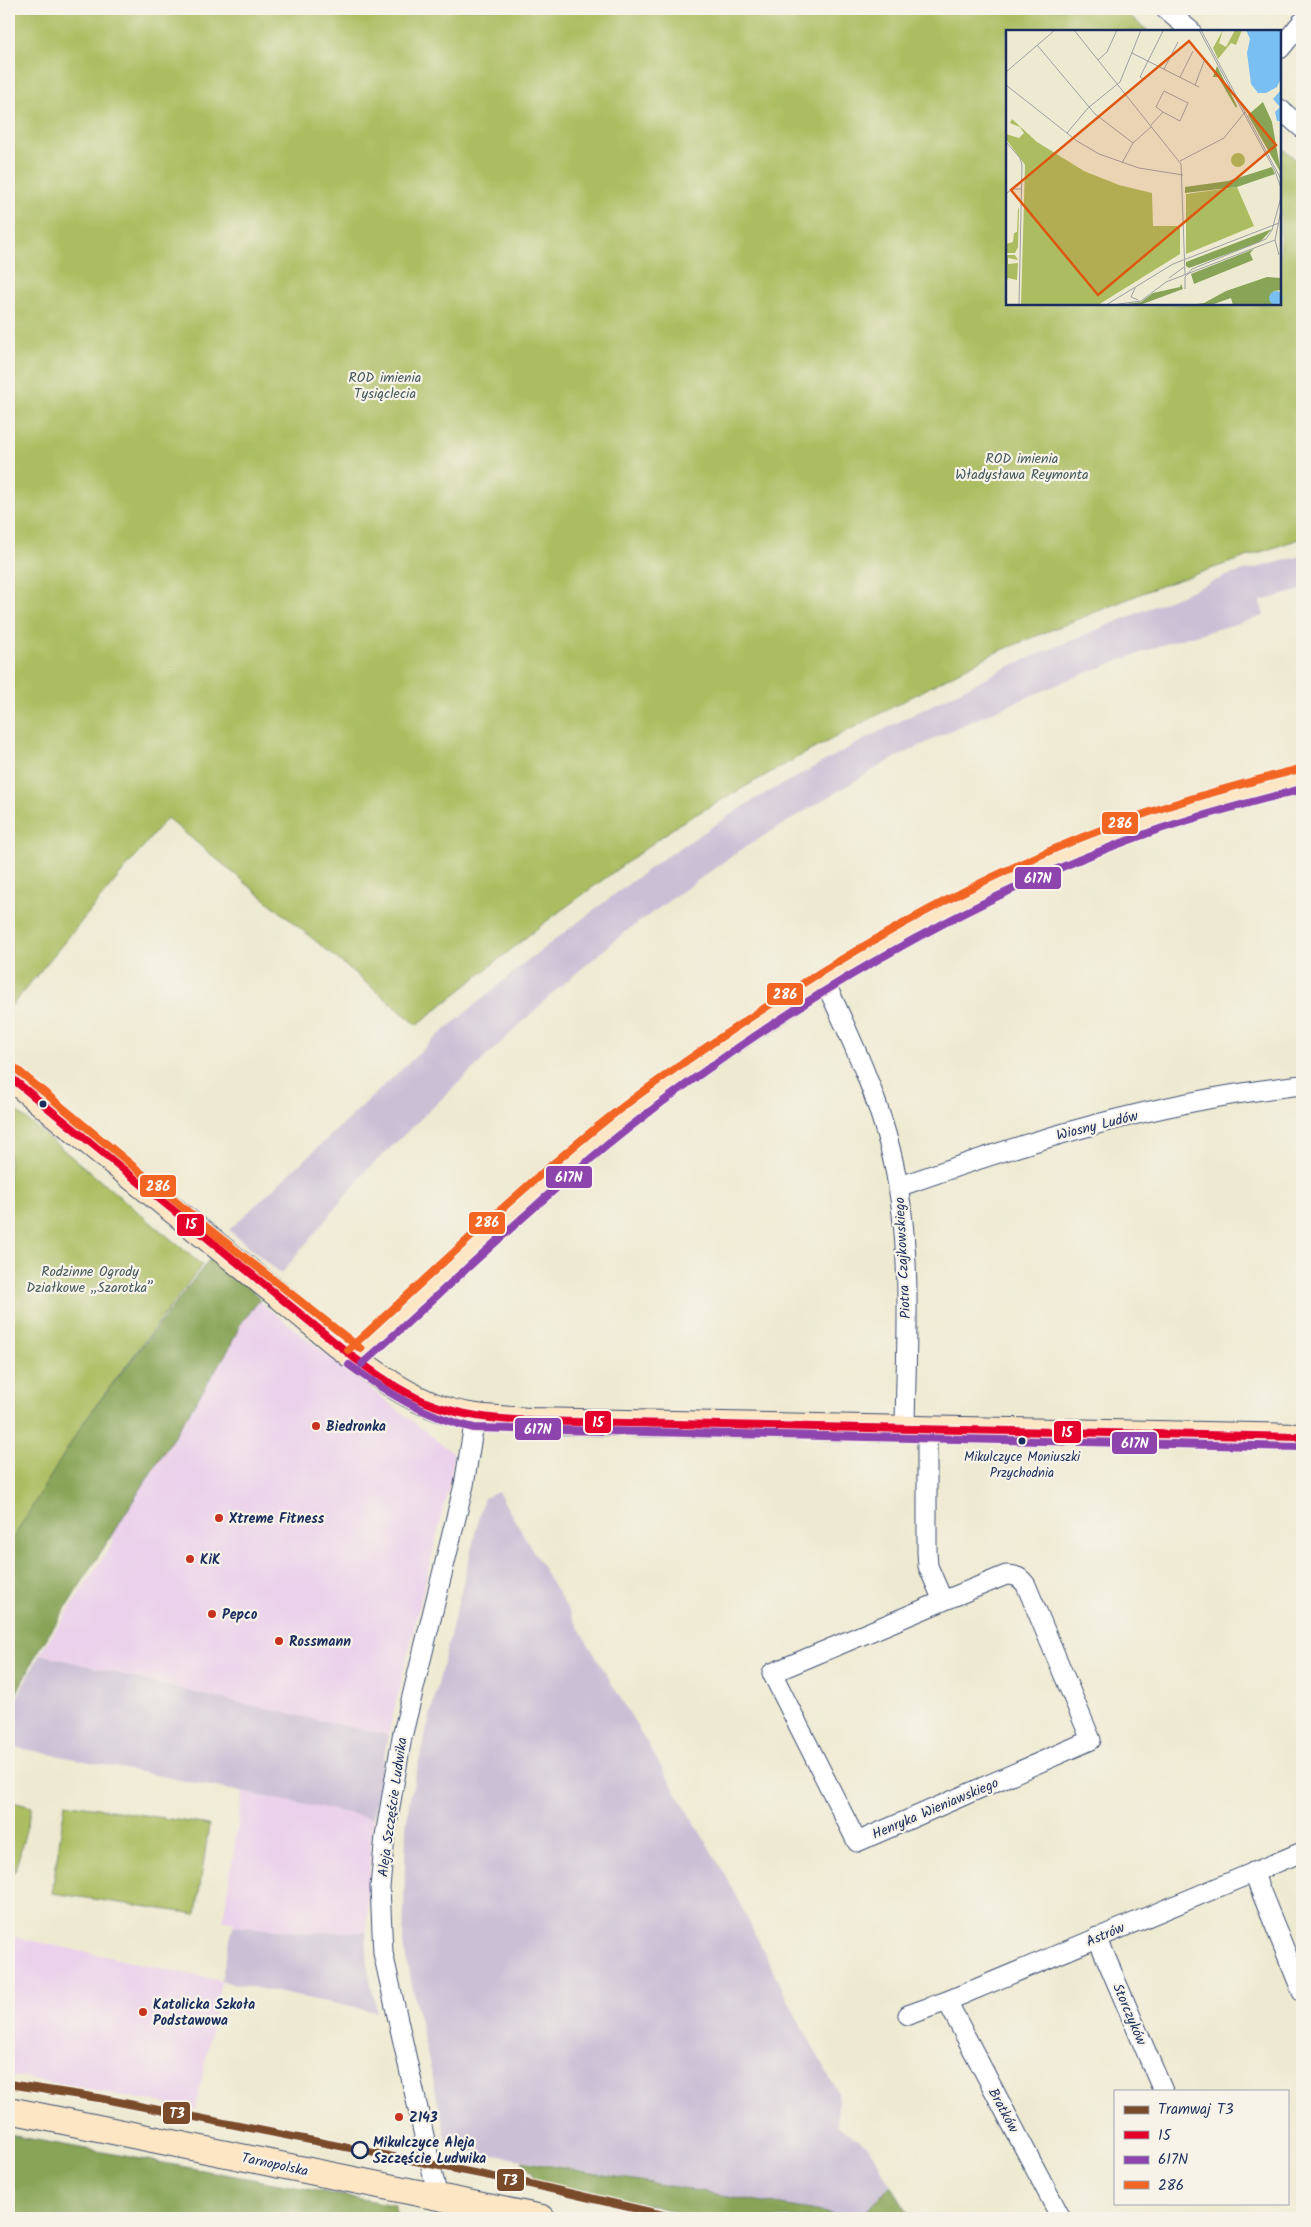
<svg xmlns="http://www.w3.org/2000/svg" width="1311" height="2227" viewBox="0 0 1311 2227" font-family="Kalam,sans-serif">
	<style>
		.built { fill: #ebd1eb }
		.industrial { fill: #cbbfd5 }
		.green { fill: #abbd60; stroke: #63765f }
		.forest { fill: #88a456; stroke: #526a5a }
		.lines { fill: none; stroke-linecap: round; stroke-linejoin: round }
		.street-casing { stroke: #3b4b6f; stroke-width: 21 }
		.secondary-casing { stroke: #3b4b6f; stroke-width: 28 }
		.street { stroke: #fff; stroke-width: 19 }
		.secondary { stroke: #fce6c4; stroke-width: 26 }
		.bus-1-casing { stroke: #f7f3e8; stroke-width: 11 }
		.bus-2-casing { stroke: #f7f3e8; stroke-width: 11 }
		.bus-3-casing { stroke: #f7f3e8; stroke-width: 11 }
		.bus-1 { stroke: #e4002b; stroke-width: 8 }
		.bus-2 { stroke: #8e44ad; stroke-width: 8 }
		.bus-3 { stroke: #f26522; stroke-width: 8 }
		.tram-1-casing { stroke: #f7f3e8; stroke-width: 11 }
		.tram-1 { stroke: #7a4b2a; stroke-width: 8 }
		.bus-dot { fill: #1b2f5e; stroke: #f7f3e8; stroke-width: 2 }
		.poi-dot { fill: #c8321e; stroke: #f7f3e8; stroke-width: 2 }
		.stop-dot { fill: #f7f3e8; stroke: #1b2f5e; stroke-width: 2.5 }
		.labels { text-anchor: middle; stroke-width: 4.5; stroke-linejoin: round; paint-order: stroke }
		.bus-label { font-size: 13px; fill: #1b2f5e; stroke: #f7f3e8 }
		.park-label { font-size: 14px; fill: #465a5f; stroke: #f7f3e8 }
		.street-label { font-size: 14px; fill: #1b2f5e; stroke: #f7f3e8 }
		.poi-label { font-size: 14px; font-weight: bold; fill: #1b2f5e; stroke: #f7f3e8; text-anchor: start }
		.stop-label { font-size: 14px; font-weight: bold; fill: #1b2f5e; stroke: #f7f3e8; text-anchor: start }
		.inset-road { fill: none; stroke: #9a9fa4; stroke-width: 1 }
		.view { fill: #de5710; fill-opacity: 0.15; stroke: #de5710; stroke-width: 2.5 }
		.inset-edge { fill: none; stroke: #1b2f5e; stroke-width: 2.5 }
		.line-badge { stroke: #f7f3e8; stroke-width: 2 }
		.badge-label { font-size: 14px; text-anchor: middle; font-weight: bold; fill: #fff }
	</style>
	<rect width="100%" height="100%" fill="#f7f3e8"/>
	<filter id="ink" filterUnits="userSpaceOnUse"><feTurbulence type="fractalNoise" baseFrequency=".02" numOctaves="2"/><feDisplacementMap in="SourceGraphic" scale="10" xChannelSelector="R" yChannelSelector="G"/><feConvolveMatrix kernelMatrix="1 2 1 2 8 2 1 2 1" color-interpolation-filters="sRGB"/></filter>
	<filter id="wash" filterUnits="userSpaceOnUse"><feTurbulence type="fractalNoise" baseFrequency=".0096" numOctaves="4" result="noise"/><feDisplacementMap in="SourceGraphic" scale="20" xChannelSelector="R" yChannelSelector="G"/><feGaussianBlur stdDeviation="1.12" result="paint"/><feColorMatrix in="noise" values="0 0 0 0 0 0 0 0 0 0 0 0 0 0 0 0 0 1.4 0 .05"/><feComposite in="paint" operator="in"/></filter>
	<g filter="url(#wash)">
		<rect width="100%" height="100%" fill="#eeead2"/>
		<!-- built -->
		<path class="built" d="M 252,1296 L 454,1454 L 450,1481 L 388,1735 L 208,1696 L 40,1654 L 113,1542 L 110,1501 Z
			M 243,1791 L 373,1818 L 366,1932 L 267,1931 L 233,1926 L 234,1922 L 223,1921 Z
			M 9,1936 L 221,1981 L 196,2109 L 9,2075 Z"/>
		<!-- industrial -->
		<path class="industrial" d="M 1302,556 L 1302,590 L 1260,601 L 1264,616 L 1167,643 L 1070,679 L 956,728 L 883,764 L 742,849 L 625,932 L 553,993 L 367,1170 L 281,1274 L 229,1230 L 433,1040 L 528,960 L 655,864 L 752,801 L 865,739 L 1003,669 L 1229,575 Z
			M 498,1492 L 726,1876 L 794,2012 L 838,2093 L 837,2126 L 868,2146 L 891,2186 L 858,2218 L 448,2147 L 403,1945 L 406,1827 L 410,1798 L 484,1498 Z
			M 40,1654 L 208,1696 L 388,1735 L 373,1818 L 9,1746 L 9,1713 Z
			M 233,1926 L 298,1932 L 366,1932 L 368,1969 L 377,2012 L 221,1981 Z"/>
		<!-- green -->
		<path class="green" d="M 9,9 L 1121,9 L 1148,31 L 1007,31 L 1007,304 L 1280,304 L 1280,146 L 1302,165 L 1302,538 L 1155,588 L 992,654 L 789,762 L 679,824 L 544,923 L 417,1025 L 167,818 L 9,1009 Z
			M 9,1105 L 202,1265 L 85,1420 L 9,1545 Z
			M 9,1801 L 32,1807 L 15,1872 L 9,1871 Z
			M 65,1803 L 209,1825 L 196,1914 L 52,1893 Z"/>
		<!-- forest -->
		<path class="forest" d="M 212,1256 L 261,1298 L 240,1325 L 229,1349 L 36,1655 L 9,1708 L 9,1545 L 85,1420 Z
			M 9,2135 L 395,2205 L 395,2218 L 9,2218 Z
			M 522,2161 L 858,2218 L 891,2186 L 911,2218 L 695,2218 L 650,2205 L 532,2181 L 533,2174 Z"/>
	</g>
	<g filter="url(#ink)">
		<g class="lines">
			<defs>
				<path id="street" d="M 1165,9 L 1191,31
					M 1280,49 L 1302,22
					M 1280,109 L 1302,128
					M 824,980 C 855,1046 886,1113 898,1186 C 912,1266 906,1349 905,1429
					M 898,1187 C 1029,1140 1164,1100 1302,1085
					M 927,1430 L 927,1552 L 928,1566 L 943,1601 L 1006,1575 C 1016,1575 1020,1577 1026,1585 L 1091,1740 L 857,1842 L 772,1673 L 943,1601
					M 1253,1872 L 1302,1992
					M 1097,1937 L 1163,2091
					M 947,2001 L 1061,2218
					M 908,2015 L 947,2001 L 1302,1852
					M 438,2198 L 383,1953 L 380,1887 L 385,1836 L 402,1737 L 464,1485 L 475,1418"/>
				<path id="secondary" d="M 9,1076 C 99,1151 190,1224 281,1297 C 325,1333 379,1384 431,1405 C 463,1419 496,1419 531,1421 L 1302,1437
					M 355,1357 C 438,1283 518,1205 604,1135 C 643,1103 685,1074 727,1045 C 902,923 1093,825 1302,779
					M 9,2110 L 542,2218"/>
			</defs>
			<!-- street casing -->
			<use href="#street" class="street-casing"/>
			<!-- secondary casing -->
			<use href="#secondary" class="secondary-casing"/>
			<!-- street -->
			<use href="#street" class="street"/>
			<!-- secondary -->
			<use href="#secondary" class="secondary"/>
			<defs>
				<path id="bus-1" d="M 9,1076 L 353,1357 C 418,1406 450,1417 531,1421 L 1302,1437"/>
				<path id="bus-2" d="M 362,1364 C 449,1286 534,1203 626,1130 C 783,1007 963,899 1151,832 C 1201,815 1251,802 1302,789
					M 349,1365 C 388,1393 426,1417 474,1428 L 1302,1447"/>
				<path id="bus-3" d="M 15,1068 L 210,1230 L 361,1349
					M 348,1350 C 435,1271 519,1189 611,1116 C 654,1082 700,1051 745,1021 C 870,937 1004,862 1147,813 C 1197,796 1248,782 1300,769"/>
			</defs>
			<!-- bus-1 casing -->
			<use href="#bus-1" class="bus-1-casing"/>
			<!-- bus-2 casing -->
			<use href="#bus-2" class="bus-2-casing"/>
			<!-- bus-3 casing -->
			<use href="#bus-3" class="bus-3-casing"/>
			<!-- bus-1 -->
			<use href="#bus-1" class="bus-1"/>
			<!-- bus-2 -->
			<use href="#bus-2" class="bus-2"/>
			<!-- bus-3 -->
			<use href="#bus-3" class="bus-3"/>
			<defs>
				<path id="tram-1" d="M 9,2084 L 99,2098 L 530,2184 L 676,2218"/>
			</defs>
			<!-- tram-1 casing -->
			<use href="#tram-1" class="tram-1-casing"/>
			<!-- tram-1 -->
			<use href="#tram-1" class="tram-1"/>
		</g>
	</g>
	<!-- markers -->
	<g class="bus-dot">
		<circle cx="43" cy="1104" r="4.5"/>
		<circle cx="1022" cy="1441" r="4.5"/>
	</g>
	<g class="poi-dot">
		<circle cx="316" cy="1426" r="5"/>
		<circle cx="219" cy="1518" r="5"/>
		<circle cx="190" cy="1559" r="5"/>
		<circle cx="212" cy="1614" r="5"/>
		<circle cx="279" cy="1641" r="5"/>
		<circle cx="143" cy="2012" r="5"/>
		<circle cx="399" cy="2117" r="5"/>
	</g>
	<circle class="stop-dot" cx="360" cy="2150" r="8"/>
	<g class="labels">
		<!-- bus labels -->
		<g class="bus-label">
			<text x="1022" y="1461">Mikulczyce Moniuszki<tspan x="1022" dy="16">Przychodnia</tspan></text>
		</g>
		<!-- park labels -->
		<g class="park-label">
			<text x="385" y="382">ROD imienia<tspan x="385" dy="16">Tysiąclecia</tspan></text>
			<text x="1022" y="463">ROD imienia<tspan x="1022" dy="16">Władysława Reymonta</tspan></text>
			<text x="90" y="1276">Rodzinne Ogrody<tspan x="90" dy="16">Działkowe „Szarotka”</tspan></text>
		</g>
		<!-- street labels -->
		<g class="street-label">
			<text transform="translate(1097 1125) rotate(-14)" y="5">Wiosny Ludów</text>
			<text transform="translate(902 1258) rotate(-93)" y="5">Piotra Czajkowskiego</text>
			<text transform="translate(392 1807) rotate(-82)" y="5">Aleja Szczęście Ludwika</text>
			<text transform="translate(935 1808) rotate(-23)" y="5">Henryka Wieniawskiego</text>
			<text transform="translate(1105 1934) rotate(-23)" y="5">Astrów</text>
			<text transform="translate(1130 2014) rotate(67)" y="5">Storczyków</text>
			<text transform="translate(1004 2110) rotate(62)" y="5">Bratków</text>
			<text transform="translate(275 2164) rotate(12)" y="5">Tarnopolska</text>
		</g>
		<!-- poi labels -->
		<g class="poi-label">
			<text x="326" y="1431">Biedronka</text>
			<text x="229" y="1523">Xtreme Fitness</text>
			<text x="200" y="1564">KiK</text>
			<text x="222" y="1619">Pepco</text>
			<text x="289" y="1646">Rossmann</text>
			<text x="153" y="2009">Katolicka Szkoła<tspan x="153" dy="16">Podstawowa</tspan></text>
			<text x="409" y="2122">Z143</text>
		</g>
		<!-- stop labels -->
		<g class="stop-label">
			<text x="373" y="2147">Mikulczyce Aleja<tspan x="373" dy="16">Szczęście Ludwika</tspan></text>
		</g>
	</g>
	<!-- overview -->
	<g transform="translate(1006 30)">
		<rect width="275" height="275" fill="#eeead2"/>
		<path d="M 217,0 L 213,13 L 220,17 L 229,0 L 236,0 L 230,15 L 225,13 L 212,29 L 207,18 ZM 6,89 L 31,112 L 78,141 L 113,155 L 146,163 L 147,196 L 174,196 L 174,224 L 92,275 L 15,275 L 19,135 L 0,109 L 0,104 L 13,108 L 18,103 L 14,97 L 4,93 ZM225 130a7 7 0 1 1 14 0a7 7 0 1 1-14 0ZM 231,157 L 248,196 L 180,224 L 180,164 ZM 12,178 L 13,179 L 12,217 L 9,223 L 0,223 L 0,214 L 7,212 L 8,203 L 11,202 ZM 0,225 L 9,225 L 12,230 L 2,228 L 2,234 L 12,233 L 11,250 L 2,248 L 0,252 Z" fill="#abbd60"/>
		<path d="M 211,36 L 231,76 L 230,78 L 212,47 L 207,47 ZM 257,72 L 266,92 L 275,143 L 242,85 ZM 266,137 L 269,144 L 231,157 L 179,163 L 179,157 L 222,151 ZM 266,199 L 254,212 L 183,238 L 180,236 L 180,232 L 185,230 ZM 248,219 L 244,223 L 247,230 L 188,254 L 185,244 ZM 261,247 L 275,248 L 275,260 L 268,261 L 264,271 L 269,275 L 227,275 L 225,268 L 205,275 L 182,275 L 198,273 L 220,261 ZM 175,254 L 177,259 L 134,275 L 113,275 L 135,272 L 147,263 L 174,257 Z" fill="#88a456"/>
		<path d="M 240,0 L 275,0 L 275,48 L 271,57 L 260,63 L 252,63 L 245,54 L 241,23 L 244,9 ZM 275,60 L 275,91 L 271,91 L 269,82 L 274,77 L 267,69 ZM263 268a7 7 0 1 1 14 0a7 7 0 1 1-14 0Z" fill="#7abff1"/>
		<path class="inset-road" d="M 68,0 L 175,134 L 179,244M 193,0 L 269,141 L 275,158M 195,0 L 275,149M 31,15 L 89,84 L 127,113M 126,23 L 193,57M 92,30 L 101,22 L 111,0M 158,39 L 172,12M 0,42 L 49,0M 174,47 L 187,21M 138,49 L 134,47 L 157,1M 0,55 L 71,111 L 93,124 L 133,138 L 177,145M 189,55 L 199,29M 145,95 L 157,82 L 150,77 L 158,61 L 182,73 L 174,91 L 157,82M 61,103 L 82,78 L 114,52 L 135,0M 0,112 L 14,128 L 16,135 L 13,275M 174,131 L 218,108 L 239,82M 116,133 L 127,113 L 146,96M 0,164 L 6,159 L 15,159M 269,210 L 273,225M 163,248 L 178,237M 129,258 L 125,267 L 132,270M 179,259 L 179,247 L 186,239 L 260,209 L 266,200 L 275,167M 100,275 L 167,234 L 273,193M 106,275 L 135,271 L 160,252 L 269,210 L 275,180"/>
		<path class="view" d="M 183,11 L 270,115 L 92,265 L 5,160 Z"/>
		<rect width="275" height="275" class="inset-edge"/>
	</g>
	<g class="line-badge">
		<rect x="1101" y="811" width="38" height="24" rx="5" fill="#f26522"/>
		<rect x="1014" y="866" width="48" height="24" rx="5" fill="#8e44ad"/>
		<rect x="766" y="982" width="38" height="24" rx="5" fill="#f26522"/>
		<rect x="545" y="1165" width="48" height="24" rx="5" fill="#8e44ad"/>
		<rect x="139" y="1174" width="38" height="24" rx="5" fill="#f26522"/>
		<rect x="468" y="1211" width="38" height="24" rx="5" fill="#f26522"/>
		<rect x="176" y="1213" width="29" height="24" rx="5" fill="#e4002b"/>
		<rect x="584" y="1410" width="28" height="24" rx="5" fill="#e4002b"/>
		<rect x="514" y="1417" width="48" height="24" rx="5" fill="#8e44ad"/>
		<rect x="1053" y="1420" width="29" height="24" rx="5" fill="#e4002b"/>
		<rect x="1111" y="1431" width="47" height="24" rx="5" fill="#8e44ad"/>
		<rect x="162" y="2101" width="29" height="24" rx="5" fill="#7a4b2a"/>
		<rect x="496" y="2168" width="29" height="24" rx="5" fill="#7a4b2a"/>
	</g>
	<g class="badge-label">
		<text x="1120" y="828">286</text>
		<text x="1038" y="883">617N</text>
		<text x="785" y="999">286</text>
		<text x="569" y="1182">617N</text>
		<text x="158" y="1191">286</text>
		<text x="487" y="1227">286</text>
		<text x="191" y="1229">15</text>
		<text x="598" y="1427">15</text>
		<text x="538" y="1434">617N</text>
		<text x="1067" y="1437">15</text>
		<text x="1135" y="1448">617N</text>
		<text x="177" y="2118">T3</text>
		<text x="510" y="2185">T3</text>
	</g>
	<!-- margin -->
	<rect width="1311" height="2227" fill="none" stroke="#f7f3e8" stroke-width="30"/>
	<!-- legend -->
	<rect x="1114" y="2090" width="175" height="115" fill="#f7f3e8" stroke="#9fa5b1"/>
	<rect x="1124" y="2106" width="25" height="8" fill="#7a4b2a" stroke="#9fa5b1"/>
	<text x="1158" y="2114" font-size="15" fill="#1b2f5e">Tramwaj T3</text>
	<rect x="1124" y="2131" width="25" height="8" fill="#e4002b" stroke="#9fa5b1"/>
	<text x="1158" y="2140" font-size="15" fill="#1b2f5e">15</text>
	<rect x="1124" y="2156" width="25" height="8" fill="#8e44ad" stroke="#9fa5b1"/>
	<text x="1158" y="2164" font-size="15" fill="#1b2f5e">617N</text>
	<rect x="1124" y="2181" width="25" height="8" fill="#f26522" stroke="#9fa5b1"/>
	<text x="1158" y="2190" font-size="15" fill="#1b2f5e">286</text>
</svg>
